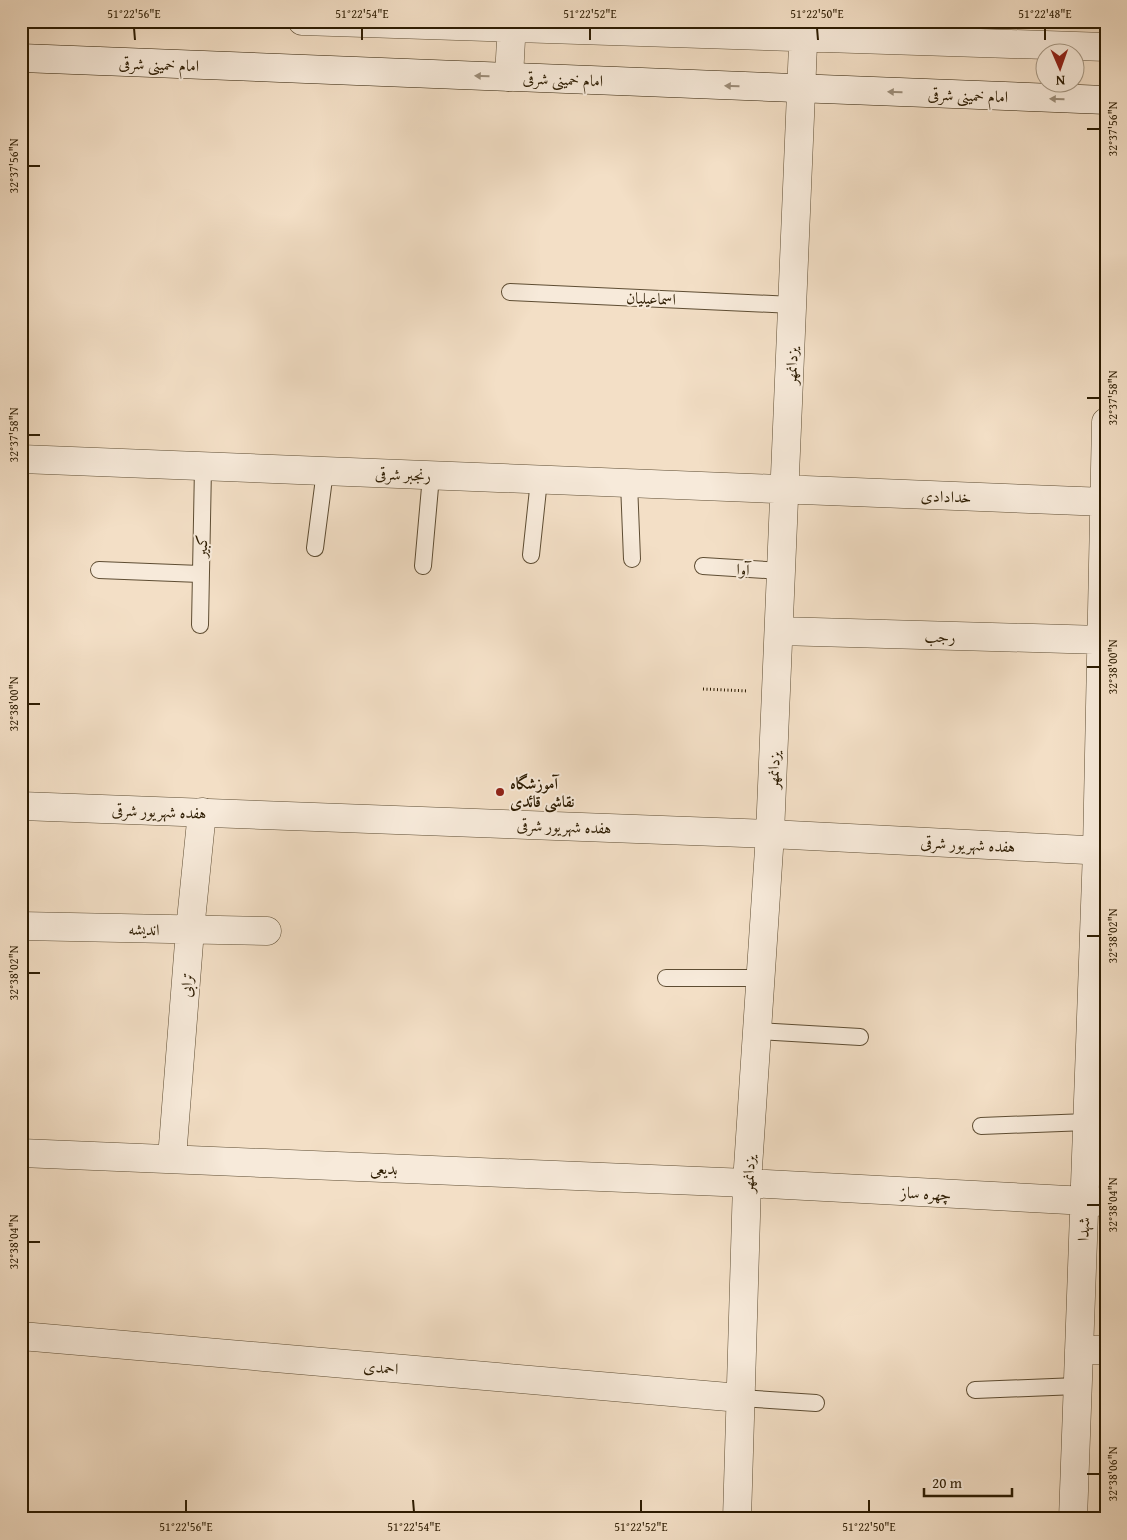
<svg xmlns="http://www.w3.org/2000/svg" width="1127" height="1540" viewBox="0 0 1127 1540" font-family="'Gentium Book Plus',Amiri,serif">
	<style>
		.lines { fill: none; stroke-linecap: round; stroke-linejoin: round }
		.service-casing { stroke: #5e4d33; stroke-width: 18 }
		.minor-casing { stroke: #5e4d33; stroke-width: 29 }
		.tertiary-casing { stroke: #5e4d33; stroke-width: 29 }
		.secondary-casing { stroke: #2d1c02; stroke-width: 29 }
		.path { stroke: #2d1c02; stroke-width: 3; stroke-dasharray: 1 2.5; stroke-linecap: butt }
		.service { stroke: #f7eada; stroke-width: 16 }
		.minor { stroke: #f7eada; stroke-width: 28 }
		.tertiary { stroke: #f7eada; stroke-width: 28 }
		.secondary { stroke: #f7eada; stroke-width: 28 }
		.oneway { fill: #9c8d79 }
		.ticks { fill: none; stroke: #2d1c02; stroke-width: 2 }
		.poi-dot { fill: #8f2418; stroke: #f7eada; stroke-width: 2 }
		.labels { text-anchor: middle; stroke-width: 4; stroke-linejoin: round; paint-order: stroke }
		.street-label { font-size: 16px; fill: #2d1c02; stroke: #f7eada }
		.poi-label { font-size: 16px; font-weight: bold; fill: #2d1c02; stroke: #f7eada; text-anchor: start }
		.neatline { fill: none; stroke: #2d1c02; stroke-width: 2 }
		.ticks-label { font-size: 12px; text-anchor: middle; fill: #2d1c02 }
	</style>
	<rect width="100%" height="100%" fill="#f3dfc6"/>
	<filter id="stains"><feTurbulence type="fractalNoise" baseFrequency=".004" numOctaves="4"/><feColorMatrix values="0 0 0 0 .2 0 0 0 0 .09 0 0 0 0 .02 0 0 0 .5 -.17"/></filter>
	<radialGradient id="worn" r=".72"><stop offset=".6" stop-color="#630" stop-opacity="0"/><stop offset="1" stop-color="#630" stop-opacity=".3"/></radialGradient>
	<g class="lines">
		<defs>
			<path id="service" d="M 510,292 L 793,305
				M 629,483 L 632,559
				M 315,548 L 325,471
				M 531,555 L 539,480
				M 423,566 L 431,476
				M 703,566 L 782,571
				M 99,570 L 200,574
				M 200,625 L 203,467
				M 666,978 L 761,978
				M 757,1031 L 860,1037
				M 981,1126 L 1087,1122
				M 975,1390 L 1077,1386
				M 740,1398 L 816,1403"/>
			<path id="minor" d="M 302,21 L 1106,47
				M 509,77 L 512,21
				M 21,459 L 1106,502
				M 779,631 L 1102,640
				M 21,926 L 267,931
				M 21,1153 L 747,1183 L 1106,1202
				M 172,1158 L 190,930 L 202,812
				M 21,1336 L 740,1398
				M 1079,1350 L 1106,1350
				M 737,1519 L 747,1183 L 770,834 L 804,21
				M 1073,1519 L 1097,850 L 1106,422"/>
			<path id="tertiary" d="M 21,806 L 770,834 L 1106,851"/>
			<path id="secondary" d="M 21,58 L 1106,100"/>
		</defs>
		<!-- service casing -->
		<use href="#service" class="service-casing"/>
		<!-- minor casing -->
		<use href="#minor" class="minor-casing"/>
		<!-- tertiary casing -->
		<use href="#tertiary" class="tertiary-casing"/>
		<!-- secondary casing -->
		<use href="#secondary" class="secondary-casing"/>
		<!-- path -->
		<path class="path" d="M 703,689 L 748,691"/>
		<!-- service -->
		<use href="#service" class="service"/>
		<!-- minor -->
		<use href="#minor" class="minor"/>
		<!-- tertiary -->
		<use href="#tertiary" class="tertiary"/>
		<!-- secondary -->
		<use href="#secondary" class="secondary"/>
	</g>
	<!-- one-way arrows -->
	<defs><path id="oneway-solid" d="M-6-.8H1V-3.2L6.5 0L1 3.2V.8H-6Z" transform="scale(1.25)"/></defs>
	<g class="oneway">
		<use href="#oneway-solid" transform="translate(482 76) rotate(-178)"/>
		<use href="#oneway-solid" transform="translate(732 86) rotate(-178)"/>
		<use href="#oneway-solid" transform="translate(895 92) rotate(-178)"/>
		<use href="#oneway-solid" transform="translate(1057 99) rotate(-178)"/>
	</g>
	<!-- ticks -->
	<path class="ticks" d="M 134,28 L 135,40M 362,28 L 362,40M 590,28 L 590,40M 817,28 L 818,40M 1045,28 L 1045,40M 1087,129 L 1100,129M 28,166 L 40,166M 1087,398 L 1100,398M 28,435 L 40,435M 1087,667 L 1100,667M 28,704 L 40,704M 1087,936 L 1100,936M 28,973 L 40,973M 1087,1205 L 1100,1205M 28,1242 L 40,1242M 1087,1474 L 1100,1474M 186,1500 L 186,1512M 413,1500 L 414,1512M 641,1500 L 641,1512M 869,1500 L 869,1512"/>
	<!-- markers -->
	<circle class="poi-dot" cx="500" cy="792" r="5"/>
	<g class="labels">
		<!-- street labels -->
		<g class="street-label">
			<text transform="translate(159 64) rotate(2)" y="6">امام خمینی شرقی</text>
			<text transform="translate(563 79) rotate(2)" y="6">امام خمینی شرقی</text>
			<text transform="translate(968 95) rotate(2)" y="6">امام خمینی شرقی</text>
			<text transform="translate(651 298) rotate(2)" y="6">اسماعیلیان</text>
			<text transform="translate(791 366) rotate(-88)" y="6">یزدانمهر</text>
			<text transform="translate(403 474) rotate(2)" y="6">رنجبر شرقی</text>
			<text transform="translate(946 496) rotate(2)" y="6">خدادادی</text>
			<text transform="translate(201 546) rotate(-88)" y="6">کبیر</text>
			<text transform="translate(743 569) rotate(4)" y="6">آوا</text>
			<text transform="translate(940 636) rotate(2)" y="6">رجب</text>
			<text transform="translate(773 770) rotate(-87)" y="6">یزدانمهر</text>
			<text transform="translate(159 811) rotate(2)" y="6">هفده شهریور شرقی</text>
			<text transform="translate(564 826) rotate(2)" y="6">هفده شهریور شرقی</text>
			<text transform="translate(968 844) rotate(3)" y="6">هفده شهریور شرقی</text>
			<text transform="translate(144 929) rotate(1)" y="6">اندیشه</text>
			<text transform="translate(186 985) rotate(-86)" y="6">ترابی</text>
			<text transform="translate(384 1168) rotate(2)" y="6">بدیعی</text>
			<text transform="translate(748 1174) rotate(-87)" y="6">یزدانمهر</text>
			<text transform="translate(926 1193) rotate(3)" y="6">چهره ساز</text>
			<text transform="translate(1083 1229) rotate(-88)" y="6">شهدا</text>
			<text transform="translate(381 1367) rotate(5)" y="6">احمدی</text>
		</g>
		<!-- poi labels -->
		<g class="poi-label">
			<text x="510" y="789">آموزشگاه<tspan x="510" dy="18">نقاشی قائدی</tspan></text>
		</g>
	</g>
	<!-- margin -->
	<rect width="1127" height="1540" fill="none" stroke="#f3dfc6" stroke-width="55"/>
	<!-- north arrow -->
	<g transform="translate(1060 68) rotate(178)"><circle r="24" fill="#f7eada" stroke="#a69884"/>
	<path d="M0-4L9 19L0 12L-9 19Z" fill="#8f2418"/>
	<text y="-8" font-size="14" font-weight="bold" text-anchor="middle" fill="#2d1c02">N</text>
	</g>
	<!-- scale -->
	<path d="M924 1488v8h88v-8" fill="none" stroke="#2d1c02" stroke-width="2.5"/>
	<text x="932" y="1488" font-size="15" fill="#2d1c02" stroke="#f7eada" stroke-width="4" paint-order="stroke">20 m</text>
	<rect x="28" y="28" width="1072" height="1484" class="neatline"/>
	<g class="ticks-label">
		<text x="134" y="18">51°22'56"E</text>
		<text x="362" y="18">51°22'54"E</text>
		<text x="590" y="18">51°22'52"E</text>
		<text x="817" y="18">51°22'50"E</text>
		<text x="1045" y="18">51°22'48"E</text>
		<text transform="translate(1113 129) rotate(-90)" y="4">32°37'56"N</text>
		<text transform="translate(14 166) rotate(-90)" y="4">32°37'56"N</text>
		<text transform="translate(1113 398) rotate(-90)" y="4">32°37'58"N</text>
		<text transform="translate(14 435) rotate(-90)" y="4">32°37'58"N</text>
		<text transform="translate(1113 667) rotate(-90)" y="4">32°38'00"N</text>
		<text transform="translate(14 704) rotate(-90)" y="4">32°38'00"N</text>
		<text transform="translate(1113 936) rotate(-90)" y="4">32°38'02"N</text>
		<text transform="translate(14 973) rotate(-90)" y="4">32°38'02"N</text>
		<text transform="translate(1113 1205) rotate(-90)" y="4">32°38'04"N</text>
		<text transform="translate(14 1242) rotate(-90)" y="4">32°38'04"N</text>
		<text transform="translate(1113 1474) rotate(-90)" y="4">32°38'06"N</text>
		<text x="186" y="1531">51°22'56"E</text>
		<text x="414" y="1531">51°22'54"E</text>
		<text x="641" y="1531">51°22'52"E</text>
		<text x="869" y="1531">51°22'50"E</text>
	</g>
	<rect width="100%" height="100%" filter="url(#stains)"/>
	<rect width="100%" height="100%" fill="url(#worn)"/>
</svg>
